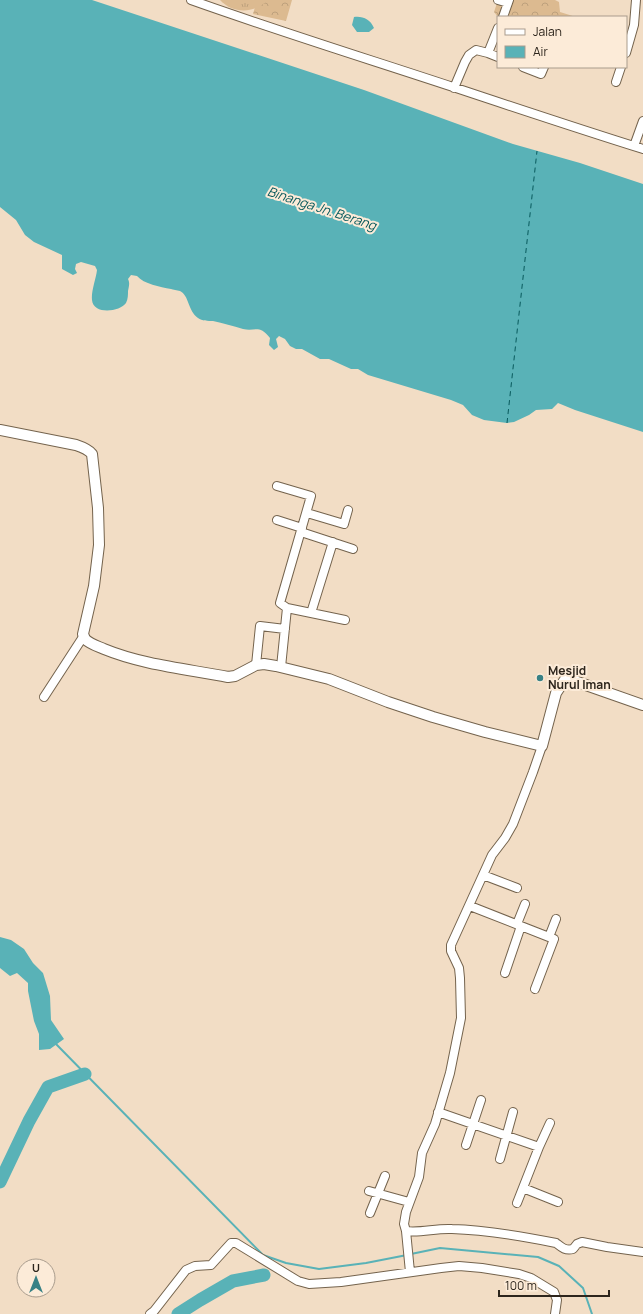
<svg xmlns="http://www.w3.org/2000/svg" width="643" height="1314" viewBox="0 0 643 1314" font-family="Manrope,sans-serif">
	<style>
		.forest { fill: url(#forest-crowns) }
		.park { fill: url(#park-tufts) }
		.water { fill: #59b2b7 }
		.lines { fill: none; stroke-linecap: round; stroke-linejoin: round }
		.stream { stroke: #59b2b7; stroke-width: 2 }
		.river { stroke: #59b2b7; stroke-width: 13 }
		.ferry { stroke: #07595c; stroke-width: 1; stroke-dasharray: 5 4; stroke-linecap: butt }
		.minor-casing { stroke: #74634d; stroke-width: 10 }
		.tertiary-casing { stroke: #74634d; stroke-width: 12 }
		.minor { stroke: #fff; stroke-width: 8 }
		.tertiary { stroke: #fff; stroke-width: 10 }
		.poi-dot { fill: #388185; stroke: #fcebd8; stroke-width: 1.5 }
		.labels { text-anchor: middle; stroke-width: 4; stroke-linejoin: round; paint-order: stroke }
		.poi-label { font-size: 12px; font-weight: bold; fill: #2d251c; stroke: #fcebd8; text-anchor: start }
		.water-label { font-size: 13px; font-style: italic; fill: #07595c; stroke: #fcebd8 }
	</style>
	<defs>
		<pattern id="forest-crowns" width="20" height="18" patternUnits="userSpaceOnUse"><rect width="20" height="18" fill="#dcba90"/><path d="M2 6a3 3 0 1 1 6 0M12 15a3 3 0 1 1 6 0" fill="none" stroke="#bda07c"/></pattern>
		<pattern id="park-tufts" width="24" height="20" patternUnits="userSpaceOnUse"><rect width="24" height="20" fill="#dcba90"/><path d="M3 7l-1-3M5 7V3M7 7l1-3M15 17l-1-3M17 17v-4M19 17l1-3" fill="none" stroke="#bda07c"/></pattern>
	</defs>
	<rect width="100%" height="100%" fill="#f2ddc5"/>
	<!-- forest -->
	<path class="forest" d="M 257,0 L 292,0 L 286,21 L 253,14 Z
		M 498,0 L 555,0 L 559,2 L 560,12 L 576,17 L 498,17 L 494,12 Z"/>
	<!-- park -->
	<path class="park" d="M 220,0 L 268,0 C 254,14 233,14 220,0 Z"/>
	<!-- water -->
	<path class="water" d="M 0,0 L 92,0 L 364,90 L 513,144 L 580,163 L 643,184 L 643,432 L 575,410 L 558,403 L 552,409 L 536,410 L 529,415 L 514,422 L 507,423 L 484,420 L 472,415 L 463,405 L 451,400 L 368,375 L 358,369 L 351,369 L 329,359 L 320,359 L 302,349 L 296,349 L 290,346 L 285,339 L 279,336 L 276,339 L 278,347 L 274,350 L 269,345 L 270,338 C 259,324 255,332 243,329 C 233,326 223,323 213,321 C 208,321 202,321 198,318 C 188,311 189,295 180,291 C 177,290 173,290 171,289 C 160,287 144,284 137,276 L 131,275 L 128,279 C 130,283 129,286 128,291 C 128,295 128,299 126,303 C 120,312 93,315 92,300 C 91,291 96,279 97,270 L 95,266 L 81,262 L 76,264 L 75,269 L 77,273 L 73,275 L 62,269 L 62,255 L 34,242 L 25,235 L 16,220 L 0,207 Z
		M 354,17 C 363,16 370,19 374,28 L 369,32 L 357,32 L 352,25 Z
		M 0,937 L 11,940 L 24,949 L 33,963 L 43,973 L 50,996 L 51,1020 L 64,1039 L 50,1049 L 39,1050 L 39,1034 L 34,1021 L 28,991 L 28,983 L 17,973 L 10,976 L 0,968 Z"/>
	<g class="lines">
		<!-- stream -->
		<path class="stream" d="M 56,1044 L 263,1255 L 286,1263 L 319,1269 L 366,1263 L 407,1255
			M 411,1254 L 440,1248 L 538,1257 L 559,1266 L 583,1288 L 592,1314"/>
		<!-- river -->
		<path class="river" d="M 0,1182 L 29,1121 L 48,1087 L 85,1074
			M 178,1314 L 200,1300 L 233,1281 L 264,1275"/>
		<!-- ferry -->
		<path class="ferry" d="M 507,423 L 537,151"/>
		<defs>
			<path id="minor" d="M 191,0 C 278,31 365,58 453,87 C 516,108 579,129 643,149
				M 498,0 L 508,3
				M 503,17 L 509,0
				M 488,53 L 498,57
				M 626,53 L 634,25 L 636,0
				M 523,67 L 541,74 L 544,67
				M 616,82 L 621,67
				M 454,88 L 465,62 L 469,55 L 476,50 L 488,53 L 498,28
				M 634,146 L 643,121
				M 277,486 L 311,496 L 280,603 L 287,608 L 281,667
				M 307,513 L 344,524 L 348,510
				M 277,520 L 302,528
				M 301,532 L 353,549
				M 287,608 L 345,620
				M 311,613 L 333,542
				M 256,665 L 260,626 L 285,629
				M 44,697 L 83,637
				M 542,746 L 533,772 L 513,824 L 505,838 L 492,855 L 451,945 L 451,951 L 459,968 L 460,978 L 461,1018 L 450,1073 L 435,1124 L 422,1153 L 419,1177 L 406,1212 L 404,1224 L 406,1231 C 421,1233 436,1228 452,1229 C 487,1230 521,1236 556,1243 C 561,1247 565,1251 573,1249 L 577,1244 L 582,1242 L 607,1247 L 643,1252
				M 483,875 L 517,888
				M 470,906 L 554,939 L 535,989
				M 517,924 L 525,904
				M 549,937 L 556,919
				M 505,973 L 521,926
				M 438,1112 L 539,1147 L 550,1123
				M 466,1145 L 481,1100
				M 500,1159 L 513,1112
				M 523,1188 L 558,1202
				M 369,1191 L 409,1202
				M 517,1203 L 539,1147
				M 370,1213 L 385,1176
				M 406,1231 L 410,1272
				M 150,1314 L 154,1311 L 186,1270 L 195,1266 L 211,1265 L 231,1243 L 236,1243 L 298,1281 L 309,1284 L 341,1282 L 441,1268 L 459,1266 L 482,1268 L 519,1274 L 531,1278 L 554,1292 L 557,1300 L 555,1314"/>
			<path id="tertiary" d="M 0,430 L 76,445 C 82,447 88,449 92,454 L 98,508 L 99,545 L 94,586 L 83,634 L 85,639 C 90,644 97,646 104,649 C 143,665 187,669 228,677 L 235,676 L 256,665 L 264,664 L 276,666 L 329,679 L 388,702 L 433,717 L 485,732 L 542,746 L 556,693 L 566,678 L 643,705"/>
		</defs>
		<!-- minor casing -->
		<use href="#minor" class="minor-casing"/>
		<!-- tertiary casing -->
		<use href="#tertiary" class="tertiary-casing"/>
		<!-- minor -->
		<use href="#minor" class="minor"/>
		<!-- tertiary -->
		<use href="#tertiary" class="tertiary"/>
	</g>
	<!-- markers -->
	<circle class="poi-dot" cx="540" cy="678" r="4"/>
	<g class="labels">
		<!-- poi labels -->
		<g class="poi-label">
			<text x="548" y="675">Mesjid<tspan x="548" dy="14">Nurul Iman</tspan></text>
		</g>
		<!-- water labels -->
		<g class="water-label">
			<text transform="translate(322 208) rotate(18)" y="5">Binanga Jn. Berang</text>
		</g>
	</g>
	<!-- legend -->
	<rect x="497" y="16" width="130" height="52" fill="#fcebd8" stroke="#a99c8d"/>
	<rect x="505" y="29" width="20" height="6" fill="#ffffff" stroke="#a99c8d"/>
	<text x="533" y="36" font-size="12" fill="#2d251c">Jalan</text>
	<rect x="505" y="46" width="20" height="12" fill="#59b2b7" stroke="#a99c8d"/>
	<text x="533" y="56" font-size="12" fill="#2d251c">Air</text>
	<!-- north arrow -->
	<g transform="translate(36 1278)"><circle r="19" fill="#fcebd8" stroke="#a99c8d"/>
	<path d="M0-3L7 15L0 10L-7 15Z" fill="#388185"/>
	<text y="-6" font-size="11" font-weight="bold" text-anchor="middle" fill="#2d251c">U</text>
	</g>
	<!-- scale -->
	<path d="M499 1290v6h110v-6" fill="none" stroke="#2d251c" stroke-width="2"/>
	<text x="505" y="1290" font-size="12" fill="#2d251c" stroke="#fcebd8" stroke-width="3" paint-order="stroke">100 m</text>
</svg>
